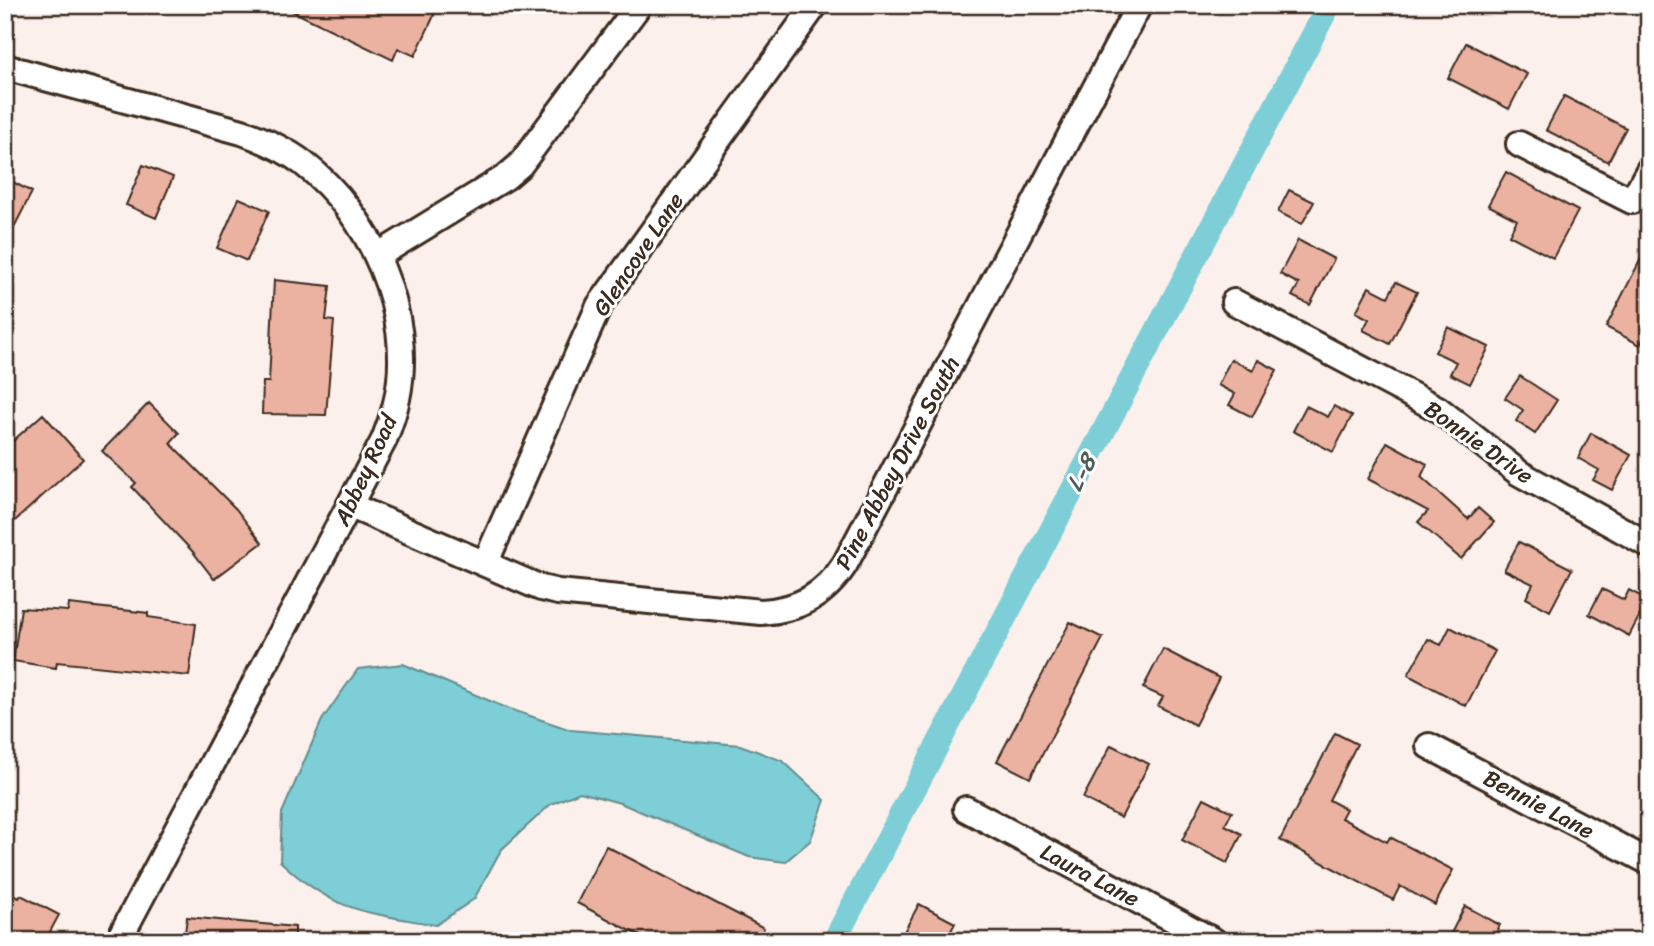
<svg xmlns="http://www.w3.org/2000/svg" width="1654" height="946" viewBox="0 0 1654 946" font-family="Sriracha,sans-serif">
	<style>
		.water { fill: #7dced6; stroke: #638c8c; stroke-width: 2 }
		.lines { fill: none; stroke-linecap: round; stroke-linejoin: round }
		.canal { stroke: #7dced6; stroke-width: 24 }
		.building { fill: #ebb2a2; stroke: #3b2a1e; stroke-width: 2 }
		.minor-casing { stroke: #3b2a1e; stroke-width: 30 }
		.minor { stroke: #fff; stroke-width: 24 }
		.labels { text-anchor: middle; stroke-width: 6; stroke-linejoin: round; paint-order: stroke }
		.street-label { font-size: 23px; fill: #3b2a1e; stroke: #fff }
		.water-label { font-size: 24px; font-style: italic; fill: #4f5b55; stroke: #fff }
	</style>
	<rect width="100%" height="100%" fill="#fbf0ec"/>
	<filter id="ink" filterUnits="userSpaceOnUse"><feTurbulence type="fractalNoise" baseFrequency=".0143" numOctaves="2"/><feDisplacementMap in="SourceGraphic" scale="14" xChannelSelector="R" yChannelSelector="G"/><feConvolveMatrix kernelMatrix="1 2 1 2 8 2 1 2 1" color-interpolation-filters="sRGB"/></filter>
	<g filter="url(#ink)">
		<!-- water -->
		<path class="water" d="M 403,664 L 504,707 L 571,730 L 740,745 L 783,761 L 825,800 L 810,841 L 785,862 L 749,857 L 620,803 L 580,792 L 551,804 L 501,850 L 474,899 L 436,925 C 365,912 335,913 280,861 L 282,813 L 322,720 L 358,669 Z"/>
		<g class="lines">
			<!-- canal -->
			<path class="canal" d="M 834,941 L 1329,5"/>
		</g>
		<!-- building -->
		<path class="building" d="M 280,5 L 439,5 L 415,56 L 398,48 L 393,60 Z
			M 1466,43 L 1527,74 L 1509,109 L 1448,78 Z
			M 1564,96 L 1626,128 L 1608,162 L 1546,130 Z
			M 143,165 L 173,177 L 156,218 L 126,205 Z
			M 1506,172 L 1578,211 L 1553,258 L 1509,235 L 1517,220 L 1488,205 Z
			M 5,178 L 32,192 L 5,245 Z
			M 1289,190 L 1314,202 L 1302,224 L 1278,212 Z
			M 239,198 L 269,211 L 247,261 L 217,248 Z
			M 1298,240 L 1334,259 L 1310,305 L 1292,296 L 1299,284 L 1280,274 Z
			M 1649,243 L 1649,328 L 1640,345 L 1606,327 Z
			M 274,280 L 330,286 L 326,320 L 334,321 L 326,415 L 262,414 L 263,382 L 269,382 Z
			M 1396,282 L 1417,292 L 1390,344 L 1363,330 L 1369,319 L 1356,312 L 1369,287 L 1388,297 Z
			M 1448,327 L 1489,347 L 1470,384 L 1450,374 L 1456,362 L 1435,352 Z
			M 1231,359 L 1253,371 L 1258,360 L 1277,370 L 1252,417 L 1229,405 L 1235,394 L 1218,385 Z
			M 1520,376 L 1557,400 L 1535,434 L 1516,421 L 1523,410 L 1505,398 Z
			M 149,403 L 179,433 L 170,443 L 236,509 L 262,543 L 214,579 L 193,552 L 132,487 L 136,483 L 102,451 Z
			M 1306,406 L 1328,417 L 1334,406 L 1352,416 L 1333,452 L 1293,431 Z
			M 43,414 L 83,459 L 5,530 L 5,448 Z
			M 1591,433 L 1631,455 L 1612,490 L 1593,480 L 1599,470 L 1578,458 Z
			M 1387,442 L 1427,464 L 1421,477 L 1468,519 L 1478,508 L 1494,522 L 1461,559 L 1418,522 L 1428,511 L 1368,479 Z
			M 1519,542 L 1572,569 L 1550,611 L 1526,598 L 1533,584 L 1504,570 Z
			M 1602,589 L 1624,600 L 1629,590 L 1648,600 L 1629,636 L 1589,614 Z
			M 69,604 L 148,613 L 148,617 L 196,624 L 189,676 L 57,662 L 56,668 L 13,661 L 21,608 L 68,611 Z
			M 1070,622 L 1103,638 L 1030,778 L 997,761 Z
			M 1450,627 L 1495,651 L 1466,706 L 1408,675 L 1428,639 L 1441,645 Z
			M 1163,649 L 1219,678 L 1195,725 L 1158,706 L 1163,697 L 1143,688 Z
			M 1335,733 L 1357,744 L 1329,800 L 1346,809 L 1341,818 L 1387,842 L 1390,837 L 1453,870 L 1435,905 L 1400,886 L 1393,900 L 1280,840 Z
			M 1111,745 L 1149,764 L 1121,818 L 1083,798 Z
			M 1204,798 L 1232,812 L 1225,825 L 1242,834 L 1227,863 L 1182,840 Z
			M 606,846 L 764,928 L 757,941 L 650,941 L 577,903 Z
			M 5,891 L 19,898 L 21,895 L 59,915 L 45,941 L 5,941 Z
			M 919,904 L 955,923 L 946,941 L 899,941 Z
			M 1465,906 L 1500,925 L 1492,941 L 1447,941 Z
			M 187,917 L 295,927 L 295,941 L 184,941 Z"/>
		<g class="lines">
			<defs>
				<path id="minor" d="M 5,67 L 242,132 C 264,140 285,149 303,163 C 371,215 415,314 397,399 C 394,413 389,427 384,440 L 118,941
					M 1519,144 L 1632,201 L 1649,170
					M 377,256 L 506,177 L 520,165 L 639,5
					M 1234,302 L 1438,409 L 1519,473 L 1649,545
					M 351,506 L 541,588 L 558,592 L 761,612 C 799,610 825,595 845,564 L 1139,5
					M 485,564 L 599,306 L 815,5
					M 1429,746 L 1649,862
					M 966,809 L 1214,941"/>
			</defs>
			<!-- minor casing -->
			<use href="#minor" class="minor-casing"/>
			<!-- minor -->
			<use href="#minor" class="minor"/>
		</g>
	</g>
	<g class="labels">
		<!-- street labels -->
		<g class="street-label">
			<text transform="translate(638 254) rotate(-56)" y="8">Glencove Lane</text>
			<text transform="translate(1479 442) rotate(35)" y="8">Bonnie Drive</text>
			<text transform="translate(897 463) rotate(-62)" y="8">Pine Abbey Drive South</text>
			<text transform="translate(365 470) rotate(-65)" y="8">Abbey Road</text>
			<text transform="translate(1539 804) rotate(28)" y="8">Bennie Lane</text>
			<text transform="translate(1090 875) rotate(28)" y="8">Laura Lane</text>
		</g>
		<!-- water labels -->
		<g class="water-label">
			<text transform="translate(1081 473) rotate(-62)" y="8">L-8</text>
		</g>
	</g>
	<!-- margin -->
	<rect width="1654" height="946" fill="none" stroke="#fff" stroke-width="28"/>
	<rect x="14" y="14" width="1626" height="918" fill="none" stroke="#3b2a1e" stroke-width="2.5" filter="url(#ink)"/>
</svg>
